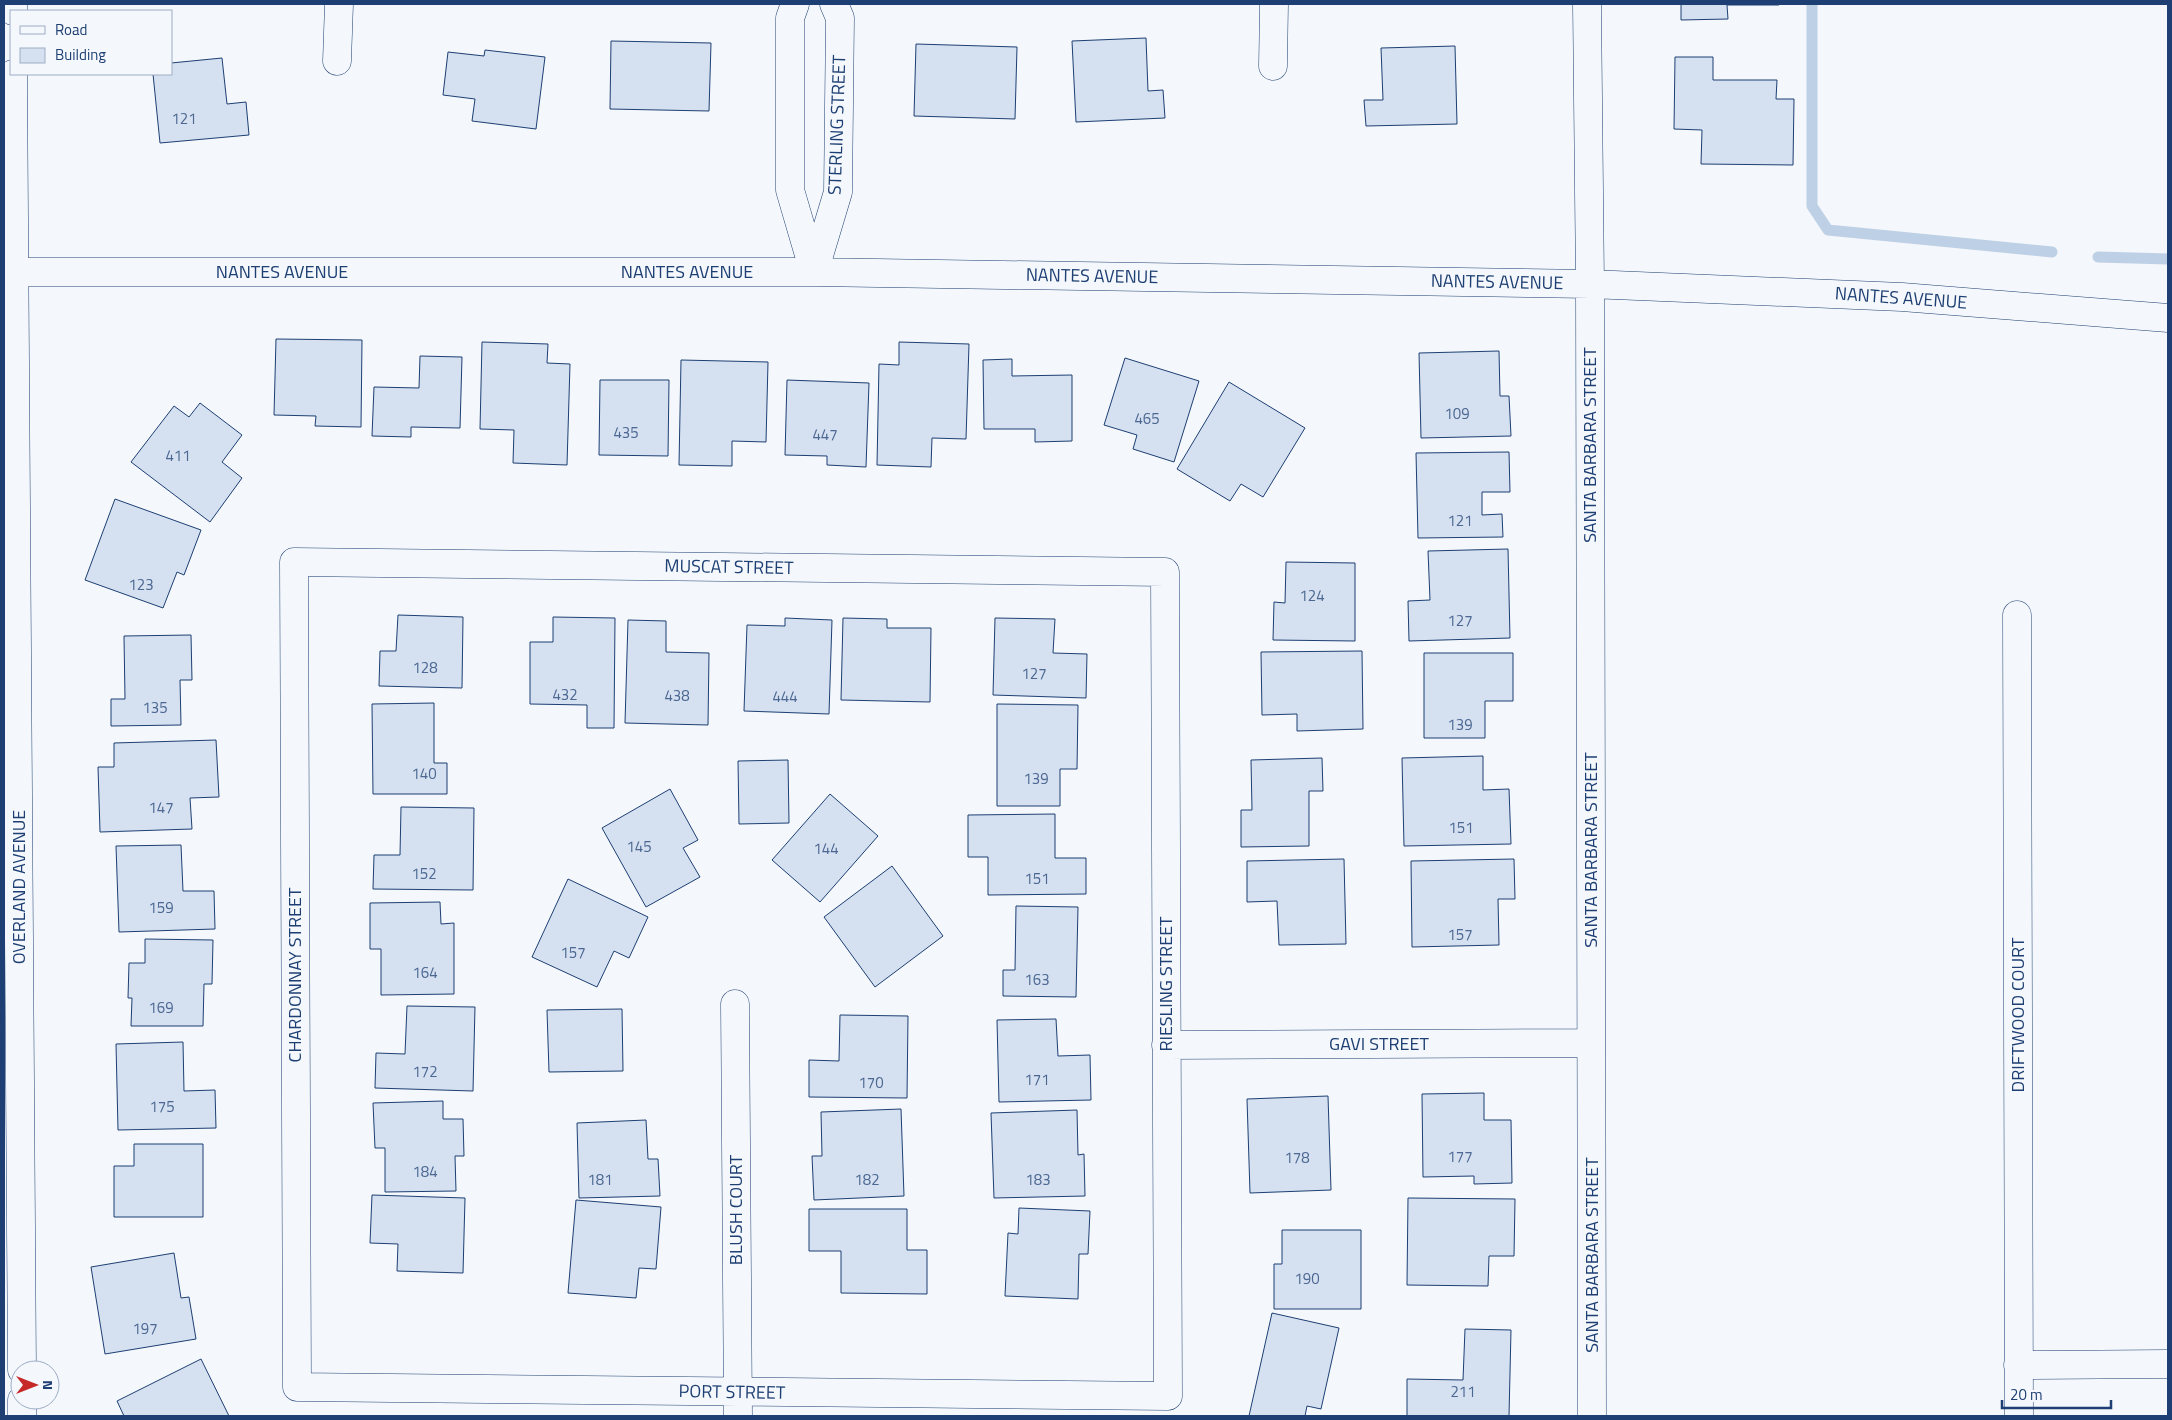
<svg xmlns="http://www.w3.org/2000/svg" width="2172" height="1420" viewBox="0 0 2172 1420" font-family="'Titillium Web',sans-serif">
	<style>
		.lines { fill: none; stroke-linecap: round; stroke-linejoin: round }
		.stream { stroke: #bed0e5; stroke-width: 11 }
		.building { fill: #d5e0f0; stroke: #1d3f73 }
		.minor-casing { stroke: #1d3f73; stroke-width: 29 }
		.minor { stroke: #f4f7fb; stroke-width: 28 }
		.labels { text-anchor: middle; stroke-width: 4; stroke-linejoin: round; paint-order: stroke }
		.number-label { font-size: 15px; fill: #4b6792 }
		.street-label { font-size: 18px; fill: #1d3f73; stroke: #f4f7fb }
	</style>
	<rect width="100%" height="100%" fill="#f4f7fb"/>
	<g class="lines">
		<!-- stream -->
		<path class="stream" d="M 1812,4 L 1812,206 L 1828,230 L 2052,252
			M 2098,257 L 2168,259"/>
	</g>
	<!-- building -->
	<path class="building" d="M 1681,4 L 1779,4 L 1779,5 L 1727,5 L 1728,19 L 1681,20 Z
		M 1146,38 L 1148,91 L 1163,90 L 1165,118 L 1076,122 L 1072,41 Z
		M 611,41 L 711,43 L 709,111 L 610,109 Z
		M 916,44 L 1017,47 L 1015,119 L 914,116 Z
		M 1455,46 L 1457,124 L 1366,126 L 1364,100 L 1383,100 L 1381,48 Z
		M 485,50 L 545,57 L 536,129 L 472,121 L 475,99 L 443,95 L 448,52 L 484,56 Z
		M 1675,57 L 1713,57 L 1713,80 L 1777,80 L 1776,99 L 1794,99 L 1793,165 L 1701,164 L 1702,130 L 1674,129 Z
		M 222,58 L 227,104 L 246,102 L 249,135 L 160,143 L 153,74 L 171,74 L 171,63 Z
		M 276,339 L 362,340 L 361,427 L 315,426 L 316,416 L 274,415 Z
		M 482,342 L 548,344 L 547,363 L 570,364 L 567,465 L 513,463 L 514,430 L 480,429 Z
		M 899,342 L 969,344 L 966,439 L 932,438 L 931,467 L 877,465 L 879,364 L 899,365 Z
		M 1499,351 L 1500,396 L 1509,396 L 1511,436 L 1421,438 L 1419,353 Z
		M 420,356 L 462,357 L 460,428 L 411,427 L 411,437 L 372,436 L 374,387 L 419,388 Z
		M 1125,358 L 1199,381 L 1174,462 L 1133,449 L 1137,435 L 1104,425 Z
		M 1012,359 L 1012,376 L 1072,375 L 1072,441 L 1035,442 L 1035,429 L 984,429 L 983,360 Z
		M 681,360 L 768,362 L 766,442 L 732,441 L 732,466 L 679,465 Z
		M 600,380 L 669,380 L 668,456 L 599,455 Z
		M 787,380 L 869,383 L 866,467 L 827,465 L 827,456 L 785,455 Z
		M 1229,382 L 1305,428 L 1263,497 L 1241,484 L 1230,501 L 1177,469 Z
		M 200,403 L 242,435 L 222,462 L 242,478 L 210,522 L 131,462 L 174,406 L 189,417 Z
		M 1509,452 L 1510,492 L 1482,492 L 1482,515 L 1502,514 L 1503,537 L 1418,538 L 1416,453 Z
		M 115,499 L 201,530 L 184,575 L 177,572 L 163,608 L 85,580 Z
		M 1508,549 L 1510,638 L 1409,641 L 1408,601 L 1430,600 L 1428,551 Z
		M 1286,562 L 1355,563 L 1355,641 L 1273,640 L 1274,602 L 1285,603 Z
		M 398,615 L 463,617 L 462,688 L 379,686 L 380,651 L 396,651 Z
		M 553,617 L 615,618 L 614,728 L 587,728 L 587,705 L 530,704 L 530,642 L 553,642 Z
		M 785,618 L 832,620 L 829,714 L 744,711 L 747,625 L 785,626 Z
		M 843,618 L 887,619 L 887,628 L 931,628 L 930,702 L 841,700 Z
		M 995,618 L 1055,619 L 1053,653 L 1087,654 L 1086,698 L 993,695 Z
		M 628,620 L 666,621 L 666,652 L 709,653 L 708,725 L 625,723 Z
		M 191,635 L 192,680 L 180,680 L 181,725 L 111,726 L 111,699 L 125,699 L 124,636 Z
		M 1362,651 L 1363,729 L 1297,731 L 1297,714 L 1262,715 L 1261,652 Z
		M 1424,653 L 1513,653 L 1513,701 L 1485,701 L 1485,738 L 1424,738 Z
		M 434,703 L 434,763 L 447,763 L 447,794 L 373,794 L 372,704 Z
		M 997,704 L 1078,705 L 1077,769 L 1060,769 L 1060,806 L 997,806 Z
		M 216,740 L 219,797 L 190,798 L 192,829 L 100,832 L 98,767 L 114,767 L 114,743 Z
		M 1483,756 L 1483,790 L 1509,789 L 1511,844 L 1404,846 L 1402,758 Z
		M 1322,758 L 1323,791 L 1309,791 L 1309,846 L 1241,847 L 1241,810 L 1252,810 L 1251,760 Z
		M 788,760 L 789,823 L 739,824 L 738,761 Z
		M 670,789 L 698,840 L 683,848 L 700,877 L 646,907 L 602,828 Z
		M 830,794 L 878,836 L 820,902 L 772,860 Z
		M 401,807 L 474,808 L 473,890 L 373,889 L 374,855 L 400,855 Z
		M 1055,814 L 1055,858 L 1086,858 L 1086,894 L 988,895 L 988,857 L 968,857 L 968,815 Z
		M 181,845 L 183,891 L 214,891 L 215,929 L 119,932 L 116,846 Z
		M 1344,859 L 1346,944 L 1279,945 L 1277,901 L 1247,902 L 1247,861 Z
		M 1514,859 L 1515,899 L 1498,899 L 1499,945 L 1412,947 L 1411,861 Z
		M 892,866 L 943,936 L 875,987 L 824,917 Z
		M 568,879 L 648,917 L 629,958 L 614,951 L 597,987 L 532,957 Z
		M 440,902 L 441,924 L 454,923 L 454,994 L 381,995 L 381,949 L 370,949 L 370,903 Z
		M 1016,906 L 1078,907 L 1076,997 L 1003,996 L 1003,970 L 1015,970 Z
		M 145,939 L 213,940 L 212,984 L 204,984 L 203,1026 L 131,1026 L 132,998 L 128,998 L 129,963 L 145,963 Z
		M 407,1006 L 475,1007 L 473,1091 L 375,1088 L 376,1053 L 405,1054 Z
		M 622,1009 L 623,1071 L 549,1072 L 547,1010 Z
		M 840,1015 L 908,1016 L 907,1098 L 809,1097 L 809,1060 L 839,1061 Z
		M 1056,1019 L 1058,1056 L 1090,1055 L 1091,1100 L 999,1102 L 997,1020 Z
		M 183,1042 L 184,1091 L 215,1090 L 216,1128 L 118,1130 L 116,1044 Z
		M 1484,1093 L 1484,1120 L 1511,1120 L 1512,1183 L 1474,1184 L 1474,1176 L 1423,1177 L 1422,1094 Z
		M 1328,1096 L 1331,1190 L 1250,1193 L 1247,1099 Z
		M 443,1101 L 443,1119 L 463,1119 L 464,1156 L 455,1156 L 456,1191 L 385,1192 L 385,1148 L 375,1148 L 373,1103 Z
		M 901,1109 L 904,1196 L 814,1200 L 812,1156 L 822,1156 L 821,1112 Z
		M 1077,1110 L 1078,1155 L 1084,1154 L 1085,1196 L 994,1198 L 991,1113 Z
		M 646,1120 L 648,1159 L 658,1159 L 660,1196 L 579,1198 L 577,1123 Z
		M 134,1144 L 203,1144 L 203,1217 L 114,1217 L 114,1166 L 134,1166 Z
		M 372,1195 L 465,1198 L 463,1273 L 397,1271 L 398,1244 L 370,1243 Z
		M 1408,1198 L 1515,1199 L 1514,1256 L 1489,1256 L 1488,1286 L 1407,1285 Z
		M 576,1200 L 661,1207 L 656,1269 L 639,1268 L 636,1298 L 568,1293 Z
		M 1019,1208 L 1090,1211 L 1088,1254 L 1079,1254 L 1078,1299 L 1005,1296 L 1008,1233 L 1018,1234 Z
		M 809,1209 L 907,1209 L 907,1250 L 927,1250 L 927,1294 L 841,1293 L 841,1251 L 809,1251 Z
		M 1282,1230 L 1361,1230 L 1361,1309 L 1274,1309 L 1274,1264 L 1282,1264 Z
		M 174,1253 L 181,1298 L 189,1297 L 196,1339 L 105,1354 L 91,1267 Z
		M 1272,1313 L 1339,1328 L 1321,1409 L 1307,1406 L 1305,1416 L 1249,1416 Z
		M 1465,1329 L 1511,1330 L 1509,1416 L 1407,1416 L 1407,1379 L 1463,1380 Z
		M 201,1359 L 229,1416 L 124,1416 L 117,1401 Z"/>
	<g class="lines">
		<defs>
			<path id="minor" d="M 13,4 L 13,11
				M 795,4 L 790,18 L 790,190 L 814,272
				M 1587,4 L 1590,284 L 1592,1416
				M 337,61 L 339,4
				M 1273,66 L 1274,4
				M 13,74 L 22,1370
				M 14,272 L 814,272 L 1590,284 L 1902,297 L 2168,318
				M 814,272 L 838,192 L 840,18 L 834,4
				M 294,562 L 1165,572 L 1168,1396 L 297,1387 Z
				M 2017,615 L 2019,1416
				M 735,1004 L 738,1416
				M 1166,1045 L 1591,1043
				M 2018,1365 L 2168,1364
				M 22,1400 L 22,1416"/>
		</defs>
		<!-- minor casing -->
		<use href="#minor" class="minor-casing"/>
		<!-- minor -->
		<use href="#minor" class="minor"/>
	</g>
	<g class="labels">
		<!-- number labels -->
		<g class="number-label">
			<text x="184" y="124">121</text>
			<text x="1457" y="419">109</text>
			<text x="1147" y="424">465</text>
			<text x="626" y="438">435</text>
			<text x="825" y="440">447</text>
			<text x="178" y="461">411</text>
			<text x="1460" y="526">121</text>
			<text x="141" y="590">123</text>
			<text x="1312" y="601">124</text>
			<text x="1460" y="626">127</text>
			<text x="425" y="673">128</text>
			<text x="1034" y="679">127</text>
			<text x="565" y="700">432</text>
			<text x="677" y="701">438</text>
			<text x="785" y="702">444</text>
			<text x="155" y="713">135</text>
			<text x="1460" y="730">139</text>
			<text x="424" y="779">140</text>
			<text x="1036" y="784">139</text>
			<text x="161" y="813">147</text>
			<text x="1461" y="833">151</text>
			<text x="639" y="852">145</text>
			<text x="826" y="854">144</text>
			<text x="424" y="879">152</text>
			<text x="1037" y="884">151</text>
			<text x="161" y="913">159</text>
			<text x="1460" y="940">157</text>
			<text x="573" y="958">157</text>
			<text x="425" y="978">164</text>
			<text x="1037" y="985">163</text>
			<text x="161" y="1013">169</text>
			<text x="425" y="1077">172</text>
			<text x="1037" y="1085">171</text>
			<text x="871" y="1088">170</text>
			<text x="162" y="1112">175</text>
			<text x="1460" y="1162">177</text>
			<text x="1297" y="1163">178</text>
			<text x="425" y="1177">184</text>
			<text x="600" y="1185">181</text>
			<text x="867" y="1185">182</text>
			<text x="1038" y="1185">183</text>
			<text x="1307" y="1284">190</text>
			<text x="145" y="1334">197</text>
			<text x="1463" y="1397">211</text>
		</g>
		<!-- street labels -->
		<g class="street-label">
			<text transform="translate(837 125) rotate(-88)" y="6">STERLING STREET</text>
			<text x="282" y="278">NANTES AVENUE</text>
			<text x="687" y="278">NANTES AVENUE</text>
			<text transform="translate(1092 276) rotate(1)" y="6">NANTES AVENUE</text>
			<text transform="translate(1497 282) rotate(1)" y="6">NANTES AVENUE</text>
			<text transform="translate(1901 298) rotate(4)" y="6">NANTES AVENUE</text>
			<text transform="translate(1590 445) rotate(-90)" y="6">SANTA BARBARA STREET</text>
			<text transform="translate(729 567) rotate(1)" y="6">MUSCAT STREET</text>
			<text transform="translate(1591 850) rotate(-90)" y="6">SANTA BARBARA STREET</text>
			<text transform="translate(19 887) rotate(-90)" y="6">OVERLAND AVENUE</text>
			<text transform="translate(295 975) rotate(-90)" y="6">CHARDONNAY STREET</text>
			<text transform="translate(1166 984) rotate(-90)" y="6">RIESLING STREET</text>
			<text transform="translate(2018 1015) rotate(-90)" y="6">DRIFTWOOD COURT</text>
			<text x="1379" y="1050">GAVI STREET</text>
			<text transform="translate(736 1210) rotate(-90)" y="6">BLUSH COURT</text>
			<text transform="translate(1592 1255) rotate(-90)" y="6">SANTA BARBARA STREET</text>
			<text transform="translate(732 1392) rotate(1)" y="6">PORT STREET</text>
		</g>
	</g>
	<!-- border -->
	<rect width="2172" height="1420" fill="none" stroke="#1d3f73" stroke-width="10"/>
	<!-- legend -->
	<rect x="10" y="10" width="162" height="65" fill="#f4f7fb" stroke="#9eadc5"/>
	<rect x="20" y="26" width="25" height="8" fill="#f4f7fb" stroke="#9eadc5"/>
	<text x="55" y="35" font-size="15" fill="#1d3f73">Road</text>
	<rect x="20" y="48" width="25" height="15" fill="#d5e0f0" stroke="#9eadc5"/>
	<text x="55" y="60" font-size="15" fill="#1d3f73">Building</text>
	<!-- north arrow -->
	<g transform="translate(35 1385) rotate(90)"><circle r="24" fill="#f4f7fb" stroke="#9eadc5"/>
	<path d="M0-4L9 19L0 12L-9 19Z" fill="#c62828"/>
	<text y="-8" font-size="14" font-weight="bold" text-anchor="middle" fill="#1d3f73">N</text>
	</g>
	<!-- scale -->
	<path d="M2002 1400v8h109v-8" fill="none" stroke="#1d3f73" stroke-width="2.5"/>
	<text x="2010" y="1400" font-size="15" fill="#1d3f73" stroke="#f4f7fb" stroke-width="4" paint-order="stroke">20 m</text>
</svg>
